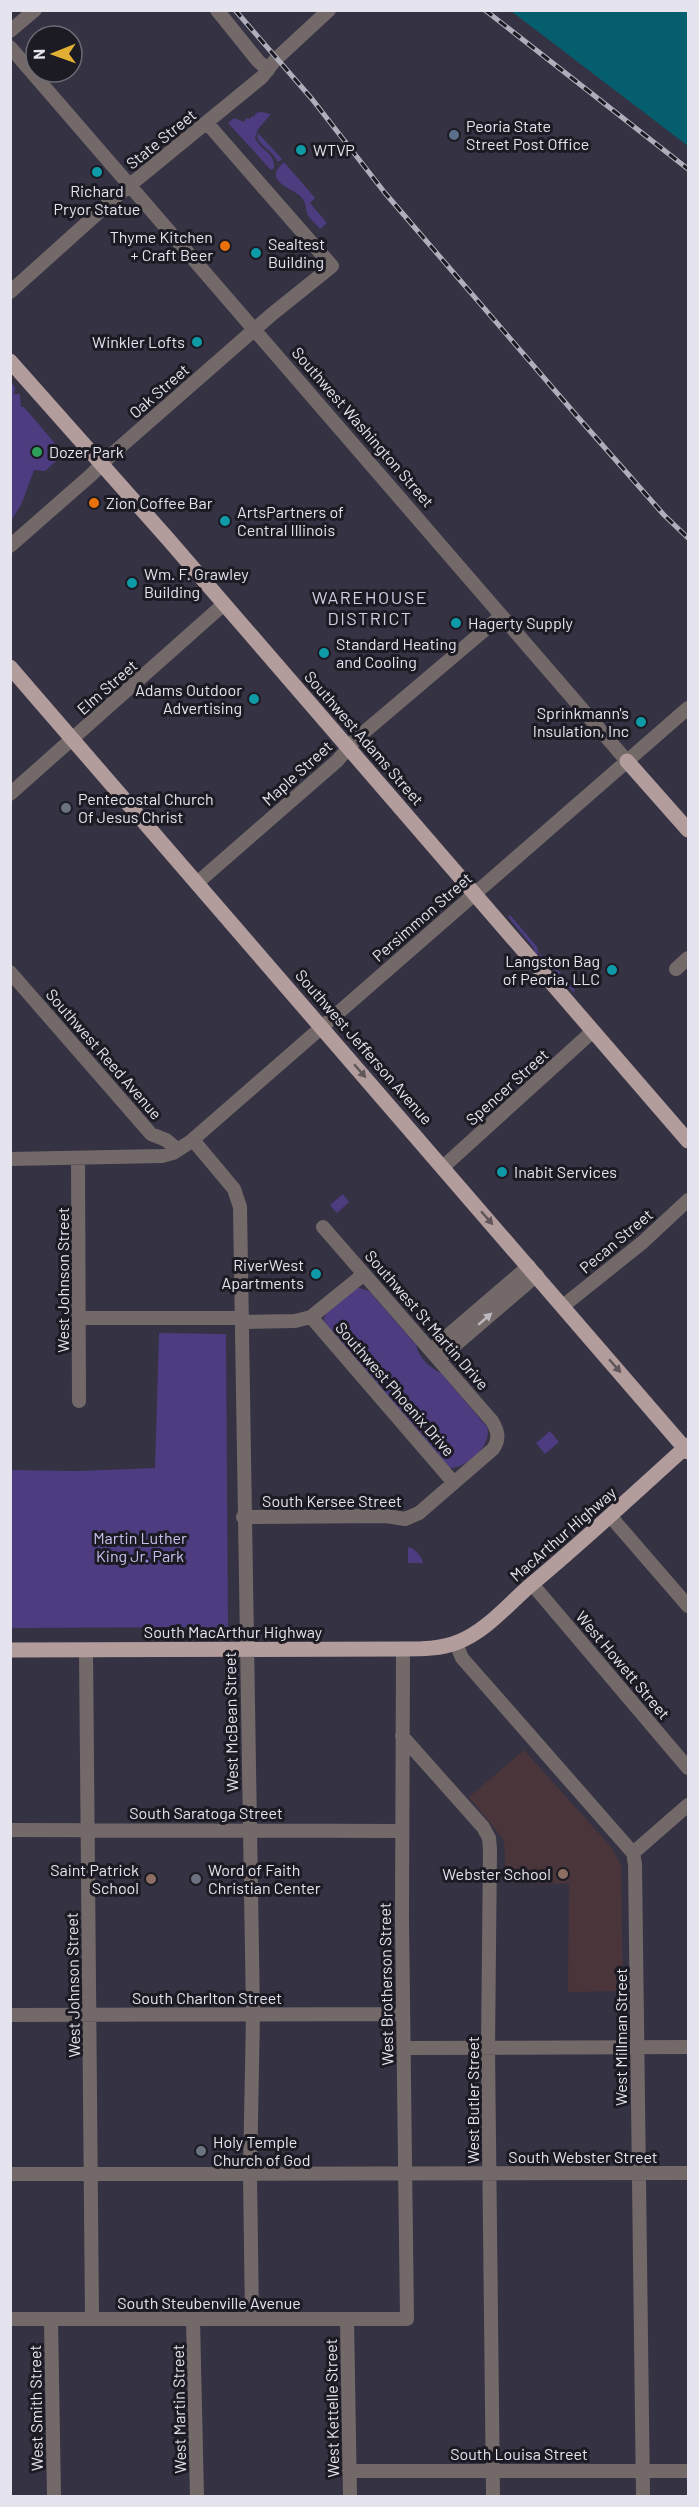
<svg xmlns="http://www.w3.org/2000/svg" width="699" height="2507" viewBox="0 0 699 2507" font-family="Barlow,sans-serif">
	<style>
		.education { fill: #4a363a }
		.green { fill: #4d3c80 }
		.water { fill: #055e6e }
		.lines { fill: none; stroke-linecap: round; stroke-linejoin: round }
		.minor { stroke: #746969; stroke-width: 14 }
		.major { stroke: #b29d9c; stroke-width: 15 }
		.rail-casing { stroke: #afaebb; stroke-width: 5 }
		.rail { stroke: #1c1b23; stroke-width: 3; stroke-dasharray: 9; stroke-linecap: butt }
		.oneway { fill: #605659 }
		.oneway2 { fill: #bdb8bf }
		.service-dot { fill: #5c6f8a; stroke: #1c1b23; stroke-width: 2 }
		.culture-dot { fill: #0f9aa8; stroke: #1c1b23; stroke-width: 2 }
		.food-dot { fill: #e8710a; stroke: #1c1b23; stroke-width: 2 }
		.leisure-dot { fill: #2e9e5b; stroke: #1c1b23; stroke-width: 2 }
		.worship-dot { fill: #6b7280; stroke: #1c1b23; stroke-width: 2 }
		.education-dot { fill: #8d6e63; stroke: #1c1b23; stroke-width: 2 }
		.labels { text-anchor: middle; stroke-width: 6; stroke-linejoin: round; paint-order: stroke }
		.poi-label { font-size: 16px; fill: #e4e3ee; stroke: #1c1b23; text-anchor: start }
		.street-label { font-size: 16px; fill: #e4e3ee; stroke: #1c1b23 }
		.park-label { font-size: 16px; fill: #c7c0ee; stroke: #1c1b23 }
		.neighbourhood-label { font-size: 18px; letter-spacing: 1.5px; fill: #d1cee3; stroke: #1c1b23 }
	</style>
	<rect width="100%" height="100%" fill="#343243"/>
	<!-- education -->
	<path class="education" d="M 524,1750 L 611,1847 L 621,1864 L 623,1991 L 568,1992 L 569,1884 L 506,1883 L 504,1840 L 469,1797 Z"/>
	<!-- green -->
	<path class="green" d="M 261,112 L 271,114 L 258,129 L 255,138 C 261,151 275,152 274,168 L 271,170 L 228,123 L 234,118 L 244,122 L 246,118 L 250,119 L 252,116 L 254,117 L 256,113 Z
		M 258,133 L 282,159 L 280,161 L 277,161 C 271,148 261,148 257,137 Z
		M 284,162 L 315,198 L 310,203 L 327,223 L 320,229 C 316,224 309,219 307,213 C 306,209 306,204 303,199 C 296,188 260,183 284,162 Z
		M 11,382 L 15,387 L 14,394 L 20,394 L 21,407 L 24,407 L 64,454 L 45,471 L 34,470 L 21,505 L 11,521 Z
		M 510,915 L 538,948 L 537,949 L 539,953 L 536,955 L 533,947 L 508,917 Z
		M 541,954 L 544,957 L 546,956 L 575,990 L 573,992 L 545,960 L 538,957 Z
		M 343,1194 L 349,1202 L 337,1213 L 330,1205 Z
		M 356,1287 L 369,1291 L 416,1345 C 419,1358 430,1368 441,1373 L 487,1427 C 493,1445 467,1468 450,1468 L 335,1335 L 324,1326 C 321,1308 343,1297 356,1287 Z
		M 159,1333 L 226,1334 L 228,1627 L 11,1628 L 11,1470 L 78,1471 L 155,1468 Z
		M 550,1431 L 559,1442 L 545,1454 L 536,1443 Z
		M 408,1547 C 415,1548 422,1557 423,1563 L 408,1563 Z"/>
	<!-- water -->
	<path class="water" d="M 511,11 L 688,11 L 688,146 Z"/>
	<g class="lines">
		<!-- minor -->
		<path class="minor" d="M 217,10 L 258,61 L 268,70
			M 10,31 L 35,10
			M 10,47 L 627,761
			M 10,292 L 119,194 L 262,77 L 276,59 L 329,10
			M 10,546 L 91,475 L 111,455 L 271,315 L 332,266 L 207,123
			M 10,794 L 224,604
			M 197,883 L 337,761 L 356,739 L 501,616
			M 676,969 L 688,958
			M 10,972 L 151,1134 L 166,1140 L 178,1150
			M 193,1140 L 234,1189 L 240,1207 L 253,2014 L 250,2174 L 252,2319
			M 78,1158 L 79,1401
			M 10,1159 L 162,1156 L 173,1153 L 190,1142 L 688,708
			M 443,1167 L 593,1031
			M 563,1306 L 643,1242 L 688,1200
			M 311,1317 L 454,1483
			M 80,1318 L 241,1318
			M 241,1322 L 295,1321 L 311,1317 L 364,1274
			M 431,1350 L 529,1266
			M 439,1359 L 537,1275
			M 243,1517 L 386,1516 L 405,1519 L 419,1513 L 493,1449 C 500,1439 498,1431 492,1421 L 323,1227
			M 611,1517 L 688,1606
			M 532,1584 L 688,1768
			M 456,1643 L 462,1658 L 633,1853 L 635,1864 L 643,2496
			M 86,1650 L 92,2319
			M 402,1736 L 483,1827 L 489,1838 L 490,1849 L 488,2049 L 493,2496
			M 10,1830 L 402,1831
			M 633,1853 L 688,1805
			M 10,2015 L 403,2014
			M 404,2048 L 688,2047
			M 10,2174 L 688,2173
			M 10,2319 L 407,2319 L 402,1921 L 403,1649
			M 347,2319 L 350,2496
			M 51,2320 L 54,2496
			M 193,2320 L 197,2496
			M 349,2471 L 688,2471"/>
		<!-- major -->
		<path class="major" d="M 10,361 L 168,539 L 688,1141
			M 10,667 L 688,1452
			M 627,761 L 688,830
			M 10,1650 L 403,1649 C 421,1649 441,1649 458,1642 C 487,1631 510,1602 533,1583 C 587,1538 637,1491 688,1445"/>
		<defs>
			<path id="rail" d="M 235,10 L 312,99 L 385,193 L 576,415 L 664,515 L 688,538
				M 485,10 L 688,169"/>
		</defs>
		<!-- rail casing -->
		<use href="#rail" class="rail-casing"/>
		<!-- rail -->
		<use href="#rail" class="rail"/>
	</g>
	<!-- one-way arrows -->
	<defs><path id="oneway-solid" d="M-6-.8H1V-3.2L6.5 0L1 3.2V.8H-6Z" transform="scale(1.5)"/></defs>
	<g class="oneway">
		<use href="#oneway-solid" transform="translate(360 1071) rotate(49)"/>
		<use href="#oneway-solid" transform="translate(487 1218) rotate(49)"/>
		<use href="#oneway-solid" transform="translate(615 1366) rotate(49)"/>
	</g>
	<use class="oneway2" href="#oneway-solid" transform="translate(485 1319) rotate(-41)"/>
	<!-- markers -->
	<circle class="service-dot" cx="454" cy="135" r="6"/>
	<g class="culture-dot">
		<circle cx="301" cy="150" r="6"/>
		<circle cx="97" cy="172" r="6"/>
		<circle cx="256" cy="253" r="6"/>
		<circle cx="197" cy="342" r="6"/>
		<circle cx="225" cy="521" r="6"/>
		<circle cx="132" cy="583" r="6"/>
		<circle cx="456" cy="623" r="6"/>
		<circle cx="324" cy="653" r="6"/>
		<circle cx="254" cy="699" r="6"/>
		<circle cx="641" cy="722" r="6"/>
		<circle cx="612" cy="970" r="6"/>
		<circle cx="502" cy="1172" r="6"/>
		<circle cx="316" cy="1274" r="6"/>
	</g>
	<g class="food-dot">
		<circle cx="225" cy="246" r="6"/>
		<circle cx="94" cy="503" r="6"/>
	</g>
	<circle class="leisure-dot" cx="37" cy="452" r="6"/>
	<g class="worship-dot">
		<circle cx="66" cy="808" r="6"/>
		<circle cx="196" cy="1879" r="6"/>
		<circle cx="201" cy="2151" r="6"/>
	</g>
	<g class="education-dot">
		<circle cx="563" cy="1874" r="6"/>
		<circle cx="151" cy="1879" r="6"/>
	</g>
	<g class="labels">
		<!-- poi labels -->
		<g class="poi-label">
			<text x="466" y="132">Peoria State<tspan x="466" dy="18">Street Post Office</tspan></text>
			<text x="313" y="156">WTVP</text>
			<text x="97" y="197" text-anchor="middle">Richard<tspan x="97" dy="18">Pryor Statue</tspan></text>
			<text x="213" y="243" text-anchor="end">Thyme Kitchen<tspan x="213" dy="18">+ Craft Beer</tspan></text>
			<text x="268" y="250">Sealtest<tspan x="268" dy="18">Building</tspan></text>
			<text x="185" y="348" text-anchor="end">Winkler Lofts</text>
			<text x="49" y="458">Dozer Park</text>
			<text x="106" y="509">Zion Coffee Bar</text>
			<text x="237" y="518">ArtsPartners of<tspan x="237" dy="18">Central Illinois</tspan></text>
			<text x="144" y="580">Wm. F. Grawley<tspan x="144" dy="18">Building</tspan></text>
			<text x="468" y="629">Hagerty Supply</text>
			<text x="336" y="650">Standard Heating<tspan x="336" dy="18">and Cooling</tspan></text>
			<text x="242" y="696" text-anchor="end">Adams Outdoor<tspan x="242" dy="18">Advertising</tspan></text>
			<text x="629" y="719" text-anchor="end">Sprinkmann's<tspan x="629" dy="18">Insulation, Inc</tspan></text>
			<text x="78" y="805">Pentecostal Church<tspan x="78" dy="18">Of Jesus Christ</tspan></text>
			<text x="600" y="967" text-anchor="end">Langston Bag<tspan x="600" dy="18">of Peoria, LLC</tspan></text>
			<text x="514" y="1178">Inabit Services</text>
			<text x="304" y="1271" text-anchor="end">RiverWest<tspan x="304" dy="18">Apartments</tspan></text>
			<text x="139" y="1876" text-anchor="end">Saint Patrick<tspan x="139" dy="18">School</tspan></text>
			<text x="208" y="1876">Word of Faith<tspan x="208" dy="18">Christian Center</tspan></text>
			<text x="551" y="1880" text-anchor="end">Webster School</text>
			<text x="213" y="2148">Holy Temple<tspan x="213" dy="18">Church of God</tspan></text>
		</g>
		<!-- street labels -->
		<g class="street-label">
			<text transform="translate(161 139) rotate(-39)" y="6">State Street</text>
			<text transform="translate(159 391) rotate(-41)" y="6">Oak Street</text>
			<text transform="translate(363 427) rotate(49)" y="6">Southwest Washington Street</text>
			<text transform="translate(107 687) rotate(-41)" y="6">Elm Street</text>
			<text transform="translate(364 738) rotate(49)" y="6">Southwest Adams Street</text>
			<text transform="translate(297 773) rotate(-42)" y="6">Maple Street</text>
			<text transform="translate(422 917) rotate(-41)" y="6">Persimmon Street</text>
			<text transform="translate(364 1047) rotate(49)" y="6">Southwest Jefferson Avenue</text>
			<text transform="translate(104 1054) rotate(49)" y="6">Southwest Reed Avenue</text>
			<text transform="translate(507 1087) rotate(-42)" y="6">Spencer Street</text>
			<text transform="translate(616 1241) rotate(-40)" y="6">Pecan Street</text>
			<text transform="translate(63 1280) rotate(-90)" y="6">West Johnson Street</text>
			<text transform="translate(427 1320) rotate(49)" y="6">Southwest St Martin Drive</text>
			<text transform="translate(395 1389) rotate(49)" y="6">Southwest Phoenix Drive</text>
			<text x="332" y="1507">South Kersee Street</text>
			<text transform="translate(563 1534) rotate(-41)" y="6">MacArthur Highway</text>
			<text x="233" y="1638">South MacArthur Highway</text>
			<text transform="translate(623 1665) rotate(50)" y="6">West Howett Street</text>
			<text transform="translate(231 1722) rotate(-91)" y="6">West McBean Street</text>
			<text x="206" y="1819">South Saratoga Street</text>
			<text transform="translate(386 1984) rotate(-91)" y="6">West Brotherson Street</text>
			<text transform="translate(73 1985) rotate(-91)" y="6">West Johnson Street</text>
			<text x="207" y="2004">South Charlton Street</text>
			<text transform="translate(621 2037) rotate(-90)" y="6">West Millman Street</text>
			<text transform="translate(473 2100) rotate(-90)" y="6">West Butler Street</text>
			<text x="583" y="2163">South Webster Street</text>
			<text x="209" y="2309">South Steubenville Avenue</text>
			<text transform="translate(36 2408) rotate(-91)" y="6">West Smith Street</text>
			<text transform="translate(332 2408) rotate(-91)" y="6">West Kettelle Street</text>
			<text transform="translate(179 2409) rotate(-91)" y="6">West Martin Street</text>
			<text x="519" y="2460">South Louisa Street</text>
		</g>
		<!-- park labels -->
		<g class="park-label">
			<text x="140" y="1544">Martin Luther<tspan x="140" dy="18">King Jr. Park</tspan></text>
		</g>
		<!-- neighbourhood labels -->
		<g class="neighbourhood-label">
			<text x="370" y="604">WAREHOUSE<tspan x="370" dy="21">DISTRICT</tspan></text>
		</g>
	</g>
	<!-- border -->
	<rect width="699" height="2507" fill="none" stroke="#e4e3ee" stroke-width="24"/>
	<!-- north arrow -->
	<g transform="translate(54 54) rotate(269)"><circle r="28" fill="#1c1b23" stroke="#6c6b74" stroke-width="1.5"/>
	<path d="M0-4.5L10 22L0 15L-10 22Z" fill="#e1af34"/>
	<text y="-9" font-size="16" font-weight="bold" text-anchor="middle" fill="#e4e3ee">N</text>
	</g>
</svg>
